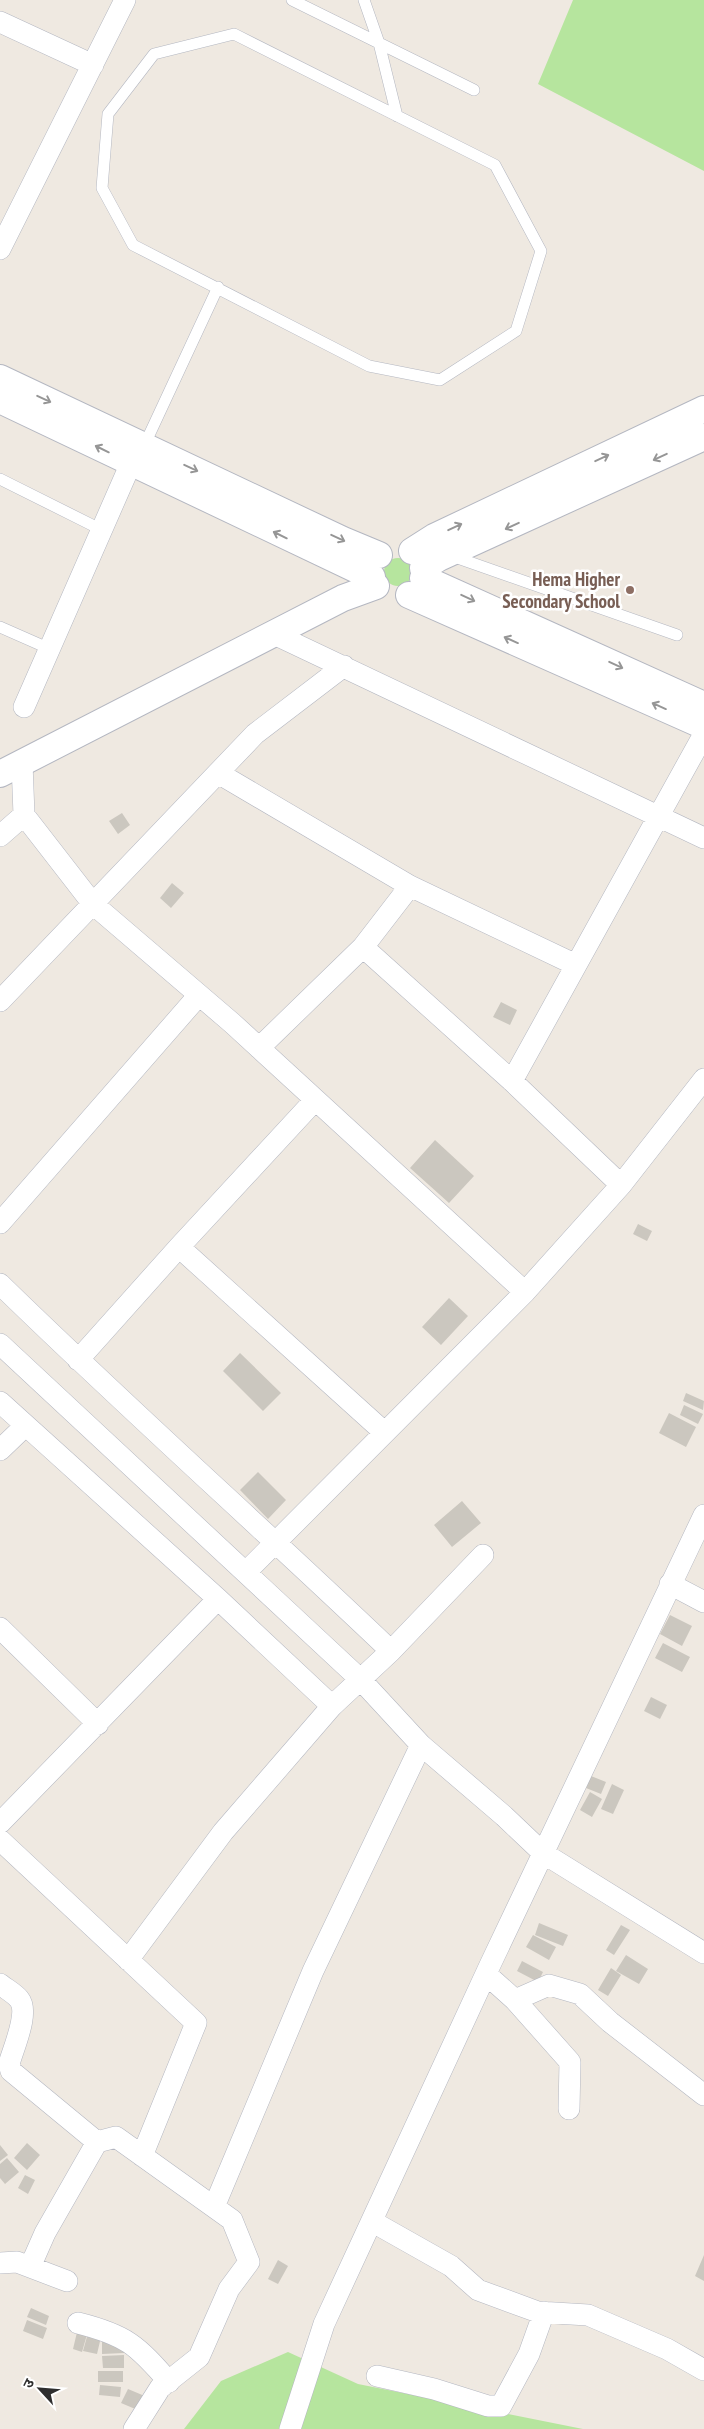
<svg xmlns="http://www.w3.org/2000/svg" width="704" height="2429" viewBox="0 0 704 2429" font-family="'PT Sans Narrow','Noto Sans Devanagari',sans-serif">
	<style>
		.green { fill: #b6e59e }
		.building { fill: #cbc7bf }
		.lines { fill: none; stroke-linecap: round; stroke-linejoin: round }
		.service-casing { stroke: #b4b7c1; stroke-width: 12 }
		.minor-casing { stroke: #b4b7c1; stroke-width: 22 }
		.tertiary-casing { stroke: #b4b7c1; stroke-width: 28 }
		.service { stroke: #fff; stroke-width: 11 }
		.minor { stroke: #fff; stroke-width: 21 }
		.tertiary { stroke: #fff; stroke-width: 26 }
		.oneway { stroke: #969696 }
		.education-dot { fill: #8d6e63; stroke: #fff; stroke-width: 2 }
		.labels { text-anchor: middle; stroke-width: 5; stroke-linejoin: round; paint-order: stroke }
		.education-label { font-size: 19px; font-weight: bold; fill: #785e54; stroke: #fff; text-anchor: end }
	</style>
	<rect width="100%" height="100%" fill="#efe9e1"/>
	<!-- green -->
	<path class="green" d="M 573,0 L 704,0 L 704,171 L 538,84 Z
		M384 572a14 14 0 1 1 28 0a14 14 0 1 1-28 0Z
		M 288,2352 L 358,2384 L 583,2429 L 184,2429 L 221,2381 Z"/>
	<!-- building -->
	<path class="building" d="M 122,813 L 130,825 L 118,834 L 109,821 Z
		M 172,883 L 184,893 L 171,908 L 160,898 Z
		M 501,1002 L 517,1010 L 510,1025 L 493,1017 Z
		M 435,1140 L 474,1176 L 449,1203 L 410,1168 Z
		M 638,1224 L 652,1231 L 647,1241 L 633,1234 Z
		M 449,1298 L 468,1316 L 441,1345 L 422,1327 Z
		M 240,1353 L 281,1393 L 263,1411 L 223,1371 Z
		M 686,1393 L 704,1401 L 703,1410 L 683,1401 Z
		M 684,1405 L 703,1414 L 698,1424 L 680,1415 Z
		M 669,1413 L 696,1427 L 686,1447 L 659,1433 Z
		M 258,1472 L 286,1500 L 268,1519 L 240,1490 Z
		M 462,1501 L 481,1523 L 452,1547 L 434,1525 Z
		M 670,1615 L 692,1626 L 682,1646 L 660,1634 Z
		M 663,1643 L 690,1657 L 682,1672 L 655,1658 Z
		M 651,1697 L 667,1705 L 660,1719 L 644,1711 Z
		M 591,1776 L 606,1782 L 601,1794 L 586,1788 Z
		M 612,1784 L 624,1790 L 613,1814 L 601,1809 Z
		M 590,1792 L 602,1799 L 592,1817 L 580,1810 Z
		M 539,1923 L 568,1935 L 563,1946 L 535,1935 Z
		M 621,1925 L 630,1930 L 614,1955 L 606,1950 Z
		M 533,1935 L 556,1947 L 549,1960 L 526,1947 Z
		M 626,1955 L 648,1969 L 639,1984 L 616,1971 Z
		M 522,1961 L 543,1972 L 538,1982 L 517,1971 Z
		M 611,1968 L 621,1975 L 608,1996 L 598,1990 Z
		M 27,2143 L 40,2155 L 27,2170 L 14,2158 Z
		M 0,2145 L 8,2155 L 0,2161 Z
		M 7,2158 L 19,2172 L 5,2184 L 0,2178 L 0,2164 Z
		M 25,2175 L 35,2180 L 28,2194 L 18,2188 Z
		M 704,2255 L 704,2281 L 695,2276 Z
		M 278,2260 L 288,2266 L 278,2284 L 268,2279 Z
		M 31,2308 L 49,2316 L 46,2325 L 27,2317 Z
		M 27,2320 L 47,2328 L 43,2339 L 23,2331 Z
		M 78,2328 L 88,2331 L 82,2352 L 73,2349 Z
		M 88,2333 L 101,2337 L 97,2354 L 83,2351 Z
		M 123,2341 L 124,2353 L 102,2354 L 102,2342 Z
		M 124,2355 L 124,2368 L 103,2368 L 102,2356 Z
		M 98,2371 L 123,2371 L 123,2382 L 98,2382 Z
		M 100,2385 L 121,2387 L 120,2397 L 99,2395 Z
		M 128,2389 L 147,2397 L 140,2411 L 121,2403 Z"/>
	<g class="lines">
		<defs>
			<path id="service" d="M 292,0 L 474,90
				M 364,0 L 379,43 L 397,116
				M 234,34 L 495,165 L 541,251 L 516,331 L 440,380 L 369,366 L 133,245 L 102,188 L 108,114 L 154,54 Z
				M 144,446 L 218,287
				M 0,479 L 102,530
				M 452,556 L 677,635
				M 0,627 L 50,649"/>
			<path id="minor" d="M 0,22 L 93,65
				M 0,249 L 125,0
				M 274,634 L 704,838
				M 24,707 L 131,463
				M 22,763 L 24,815 L 93,904 L 232,1023 L 525,1292
				M 218,773 L 410,886 L 576,965
				M 0,836 L 24,815
				M 363,947 L 512,1081 L 621,1185
				M 0,1001 L 255,734 L 344,666
				M 259,1048 L 363,947 L 410,886
				M 512,1081 L 704,734
				M 0,1223 L 199,995
				M 179,1247 L 384,1432
				M 0,1284 C 128,1409 261,1527 391,1651
				M 0,1344 L 361,1680 L 421,1745 L 504,1816 L 543,1853 L 704,1953
				M 78,1360 L 179,1247 L 315,1100
				M 0,1402 L 218,1599 L 332,1706
				M 0,1450 L 25,1426
				M 246,1572 L 525,1292 L 621,1185 L 704,1079
				M 670,1584 L 704,1602
				M 0,1628 L 98,1724
				M 0,1823 L 218,1599
				M 0,1840 L 196,2023 L 142,2156
				M 128,1960 L 223,1832 L 332,1706 L 391,1651 L 483,1555
				M 486,1974 L 515,2000 L 570,2062 L 569,2109
				M 0,1984 C 6,1989 14,1993 19,1999 C 30,2012 13,2049 9,2064 L 11,2071 L 97,2142
				M 515,2000 L 549,1985 L 580,1994 L 610,2022 L 704,2095
				M 214,2207 L 313,1971 L 421,1745
				M 373,2222 L 451,2266 L 478,2290 L 538,2312 L 588,2315 L 667,2349 L 704,2370
				M 0,2263 L 17,2262 L 67,2281
				M 30,2267 L 45,2233 L 97,2142 L 116,2137 L 232,2220 L 249,2262 L 229,2289 L 199,2357 L 160,2388 L 134,2429
				M 78,2323 C 126,2335 137,2345 169,2382
				M 377,2376 L 434,2389 L 488,2406 L 501,2406 L 529,2354 L 544,2312
				M 290,2429 L 324,2324 L 490,1965 L 704,1515"/>
			<path id="tertiary" d="M 0,378 L 343,540 L 379,555
				M 0,400 L 372,577
				M 412,551 L 434,537 L 704,409
				M 423,568 L 439,558 L 704,437
				M 423,578 L 704,705
				M 409,595 L 704,726
				M 0,774 L 343,598 L 376,586"/>
		</defs>
		<!-- service casing -->
		<use href="#service" class="service-casing"/>
		<!-- minor casing -->
		<use href="#minor" class="minor-casing"/>
		<!-- tertiary casing -->
		<use href="#tertiary" class="tertiary-casing"/>
		<!-- service -->
		<use href="#service" class="service"/>
		<!-- minor -->
		<use href="#minor" class="minor"/>
		<!-- tertiary -->
		<use href="#tertiary" class="tertiary"/>
	</g>
	<!-- one-way arrows -->
	<defs><path id="oneway-shaft" d="M-6 0H5M1.5-3L5.5 0L1.5 3" fill="none" stroke-width="1.6" stroke-linecap="round" stroke-linejoin="round" transform="scale(1.25)"/></defs>
	<g class="oneway">
		<use href="#oneway-shaft" transform="translate(44 399) rotate(25)"/>
		<use href="#oneway-shaft" transform="translate(102 449) rotate(-154)"/>
		<use href="#oneway-shaft" transform="translate(660 457) rotate(155)"/>
		<use href="#oneway-shaft" transform="translate(602 458) rotate(-25)"/>
		<use href="#oneway-shaft" transform="translate(191 468) rotate(25)"/>
		<use href="#oneway-shaft" transform="translate(512 526) rotate(155)"/>
		<use href="#oneway-shaft" transform="translate(455 527) rotate(-25)"/>
		<use href="#oneway-shaft" transform="translate(280 535) rotate(-154)"/>
		<use href="#oneway-shaft" transform="translate(338 538) rotate(25)"/>
		<use href="#oneway-shaft" transform="translate(468 598) rotate(25)"/>
		<use href="#oneway-shaft" transform="translate(511 640) rotate(-156)"/>
		<use href="#oneway-shaft" transform="translate(616 665) rotate(25)"/>
		<use href="#oneway-shaft" transform="translate(659 706) rotate(-156)"/>
	</g>
	<!-- markers -->
	<circle class="education-dot" cx="630" cy="590" r="5"/>
	<g class="labels">
		<!-- education labels -->
		<g class="education-label">
			<text x="620" y="586">Hema Higher<tspan x="620" dy="22">Secondary School</tspan></text>
		</g>
	</g>
	<!-- north arrow -->
	<g transform="translate(40 2389) rotate(296)" stroke="#ffffff" stroke-width="4" paint-order="stroke">
	<path d="M0-4L9 19L0 12L-9 19Z" fill="#2e2e2e"/>
	<text y="-8" font-size="14" font-weight="bold" text-anchor="middle" fill="#2e2e2e">उ</text>
	</g>
</svg>
